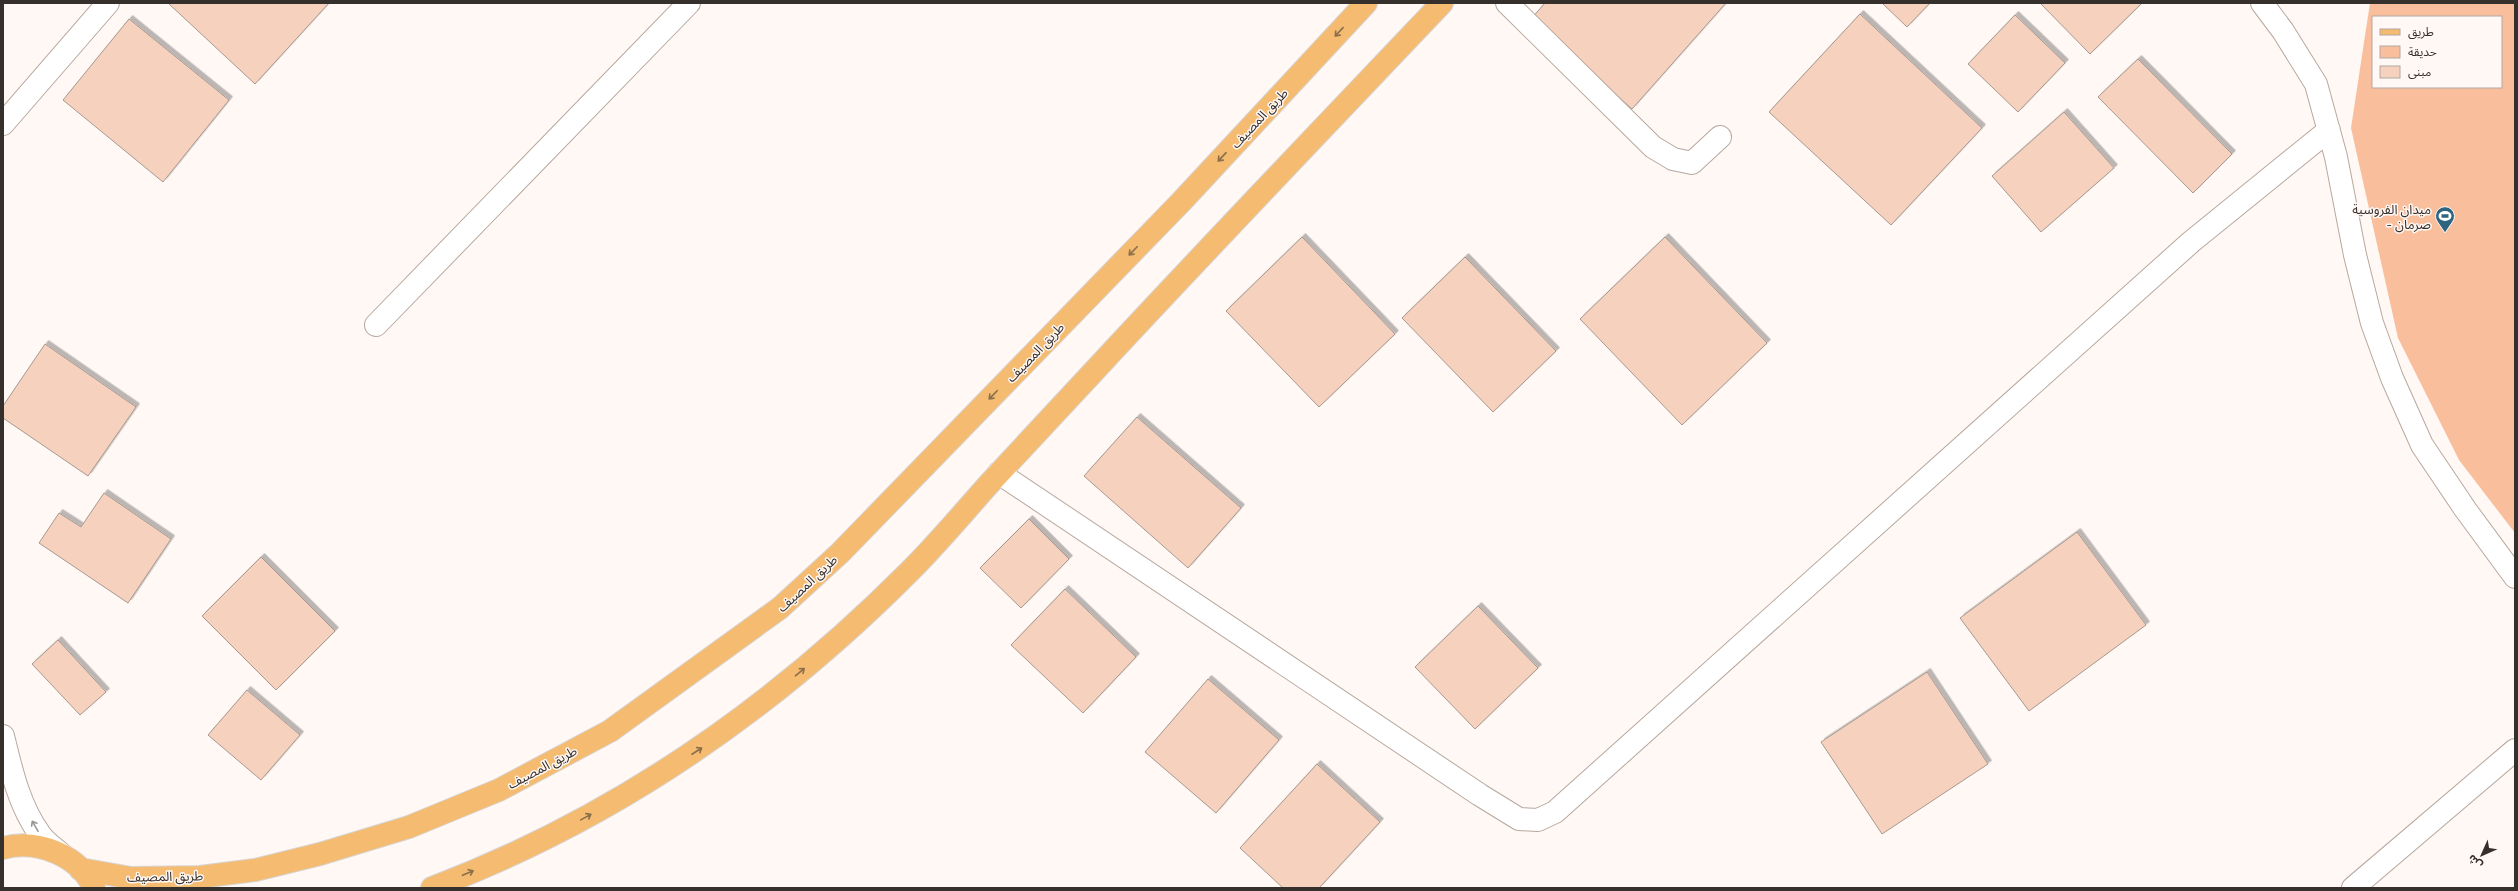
<svg xmlns="http://www.w3.org/2000/svg" width="2518" height="891" viewBox="0 0 2518 891" font-family="'Exo 2','Noto Sans Arabic',sans-serif">
	<style>
		.green { fill: #f9be9c; fill-rule: evenodd }
		.building { fill: #f6d2be; stroke: #a79890; filter: url(#shadow) }
		.lines { fill: none; stroke-linecap: round; stroke-linejoin: round }
		.minor-casing { stroke: #b7a89f; stroke-width: 24 }
		.major-casing { stroke: #d7d6d5; stroke-width: 24 }
		.minor { stroke: #fff; stroke-width: 22 }
		.major { stroke: #f4bb71; stroke-width: 22 }
		.oneway { stroke: #8c6f4b }
		.oneway2 { stroke: #9a9896 }
		.labels { text-anchor: middle; stroke-width: 3; stroke-linejoin: round; paint-order: stroke }
		.street-label { font-size: 13px; fill: #36302c; stroke: #fff8f4 }
		.poi-label { font-size: 13px; fill: #36302c; stroke: #fff8f4; text-anchor: end }
	</style>
	<defs>
		<filter id="shadow"><feDropShadow dx="3.5" dy="-3.5" stdDeviation="0" flood-color="#0004"/></filter>
	</defs>
	<rect width="100%" height="100%" fill="#fff8f4"/>
	<!-- green -->
	<path class="green" d="M 2370,3 L 2515,3 L 2515,533 L 2459,460 L 2398,338 L 2351,128 ZM 2373,17 L 2501,17 L 2501,87 L 2373,87 Z"/>
	<!-- building -->
	<path class="building" d="M 168,3 L 329,3 L 255,84 Z
		M 1545,3 L 1726,3 L 1632,109 L 1531,19 Z
		M 1882,3 L 1930,3 L 1907,27 Z
		M 2040,3 L 2142,3 L 2090,54 Z
		M 1860,14 L 1982,128 L 1891,225 L 1769,112 Z
		M 2015,15 L 2065,63 L 2018,112 L 1968,64 Z
		M 129,19 L 229,100 L 163,182 L 63,100 Z
		M 2138,59 L 2232,154 L 2193,193 L 2098,97 Z
		M 2064,112 L 2114,168 L 2041,232 L 1992,176 Z
		M 1302,237 L 1395,334 L 1319,407 L 1226,311 Z
		M 1665,237 L 1767,343 L 1682,425 L 1580,319 Z
		M 1465,257 L 1556,351 L 1493,412 L 1402,318 Z
		M 45,344 L 136,407 L 88,476 L 3,418 L 3,406 Z
		M 1137,417 L 1241,508 L 1188,568 L 1084,476 Z
		M 104,493 L 171,539 L 128,603 L 39,543 L 59,513 L 81,527 Z
		M 1029,519 L 1069,559 L 1021,608 L 980,568 Z
		M 2077,532 L 2146,625 L 2029,711 L 1960,618 Z
		M 261,557 L 335,631 L 276,690 L 202,616 Z
		M 1065,589 L 1136,657 L 1083,713 L 1011,645 Z
		M 1478,606 L 1538,668 L 1475,729 L 1415,667 Z
		M 58,640 L 106,692 L 80,715 L 32,664 Z
		M 1927,672 L 1988,764 L 1882,834 L 1821,742 Z
		M 1208,679 L 1279,740 L 1216,813 L 1145,752 Z
		M 247,690 L 300,735 L 261,780 L 208,735 Z
		M 1317,764 L 1380,822 L 1319,888 L 1283,888 L 1240,848 Z"/>
	<g class="lines">
		<defs>
			<path id="minor" d="M 1507,3 L 1653,147 L 1673,159 L 1692,163 L 1720,137
				M 2262,3 L 2283,31 L 2316,84 L 2336,157 L 2355,255 L 2372,323 L 2392,378 L 2422,445 L 2465,509 L 2515,577
				M 3,124 L 108,3
				M 376,325 L 689,3
				M 999,473 L 1480,795 L 1519,819 L 1538,820 L 1555,812 L 2191,242 L 2329,130
				M 3,736 C 11,769 19,805 39,833 C 44,841 54,848 61,854
				M 2353,888 L 2515,750"/>
			<path id="major" d="M 3,848 C 37,839 79,855 94,888
				M 80,869 L 131,878 L 200,877 L 255,870 L 320,854 L 409,827 L 499,790 L 610,731 L 780,608 L 840,553 L 1182,201 L 1366,3
				M 432,888 C 614,819 774,708 911,570 C 938,543 963,513 989,484 C 1024,446 1060,408 1096,369 C 1210,246 1326,125 1442,3"/>
		</defs>
		<!-- minor casing -->
		<use href="#minor" class="minor-casing"/>
		<!-- major casing -->
		<use href="#major" class="major-casing"/>
		<!-- minor -->
		<use href="#minor" class="minor"/>
		<!-- major -->
		<use href="#major" class="major"/>
	</g>
	<!-- one-way arrows -->
	<defs><path id="oneway-shaft" d="M-6 0H5M1.5-3L5.5 0L1.5 3" fill="none" stroke-width="1.6" stroke-linecap="round" stroke-linejoin="round"/></defs>
	<g class="oneway">
		<use href="#oneway-shaft" transform="translate(1339 32) rotate(133)"/>
		<use href="#oneway-shaft" transform="translate(1222 157) rotate(133)"/>
		<use href="#oneway-shaft" transform="translate(1133 251) rotate(134)"/>
		<use href="#oneway-shaft" transform="translate(993 395) rotate(134)"/>
		<use href="#oneway-shaft" transform="translate(800 672) rotate(-40)"/>
		<use href="#oneway-shaft" transform="translate(697 751) rotate(-33)"/>
		<use href="#oneway-shaft" transform="translate(586 817) rotate(-29)"/>
		<use href="#oneway-shaft" transform="translate(468 873) rotate(-23)"/>
	</g>
	<use class="oneway2" href="#oneway-shaft" transform="translate(35 826) rotate(-120)"/>
	<!-- icons -->
	<defs>
		<symbol id="stadium-pin" viewBox="-11 -11 22 30"><path d="M0 17L-7.5 6A9.5 9.5 0 1 1 7.5 6Z" fill="#2f6480" stroke="#fff8f4"/><path d="M0-5a6.5 5 0 1 0 0 10a6.5 5 0 1 0 0-10ZM-3.5-1.8h7v3.6h-7Z" fill="#fff"/></symbol>
	</defs>
	<g fill-rule="evenodd">
		<use href="#stadium-pin" x="2434" y="205" width="22" height="30"/>
	</g>
	<g class="labels">
		<!-- street labels -->
		<g class="street-label">
			<text transform="translate(1259 118) rotate(-47)" y="5">طريق المصيف</text>
			<text transform="translate(1035 352) rotate(-46)" y="5">طريق المصيف</text>
			<text transform="translate(807 583) rotate(-43)" y="5">طريق المصيف</text>
			<text transform="translate(542 767) rotate(-28)" y="5">طريق المصيف</text>
			<text transform="translate(165 876) rotate(-1)" y="5">طريق المصيف</text>
		</g>
		<!-- poi labels -->
		<g class="poi-label">
			<text x="2431" y="214">ميدان الفروسية<tspan x="2431" dy="15">- صرمان</tspan></text>
		</g>
	</g>
	<!-- border -->
	<rect width="2518" height="891" fill="none" stroke="#36302c" stroke-width="8"/>
	<!-- legend -->
	<rect x="2372" y="16" width="130" height="72" fill="#fff8f4" stroke="#afa8a4"/>
	<rect x="2380" y="29" width="20" height="6" fill="#f4bb71" stroke="#afa8a4"/>
	<text x="2408" y="36" font-size="12" fill="#36302c">طريق</text>
	<rect x="2380" y="46" width="20" height="12" fill="#f9be9c" stroke="#afa8a4"/>
	<text x="2408" y="56" font-size="12" fill="#36302c">حديقة</text>
	<rect x="2380" y="66" width="20" height="12" fill="#f6d2be" stroke="#afa8a4"/>
	<text x="2408" y="76" font-size="12" fill="#36302c">مبنى</text>
	<!-- north arrow -->
	<g transform="translate(2482 855) rotate(225)" stroke="#fff8f4" stroke-width="3" paint-order="stroke">
	<path d="M0-3L7 15L0 10L-7 15Z" fill="#36302c"/>
	<text y="-6" font-size="11" font-weight="bold" text-anchor="middle" fill="#36302c">ش</text>
	</g>
</svg>
